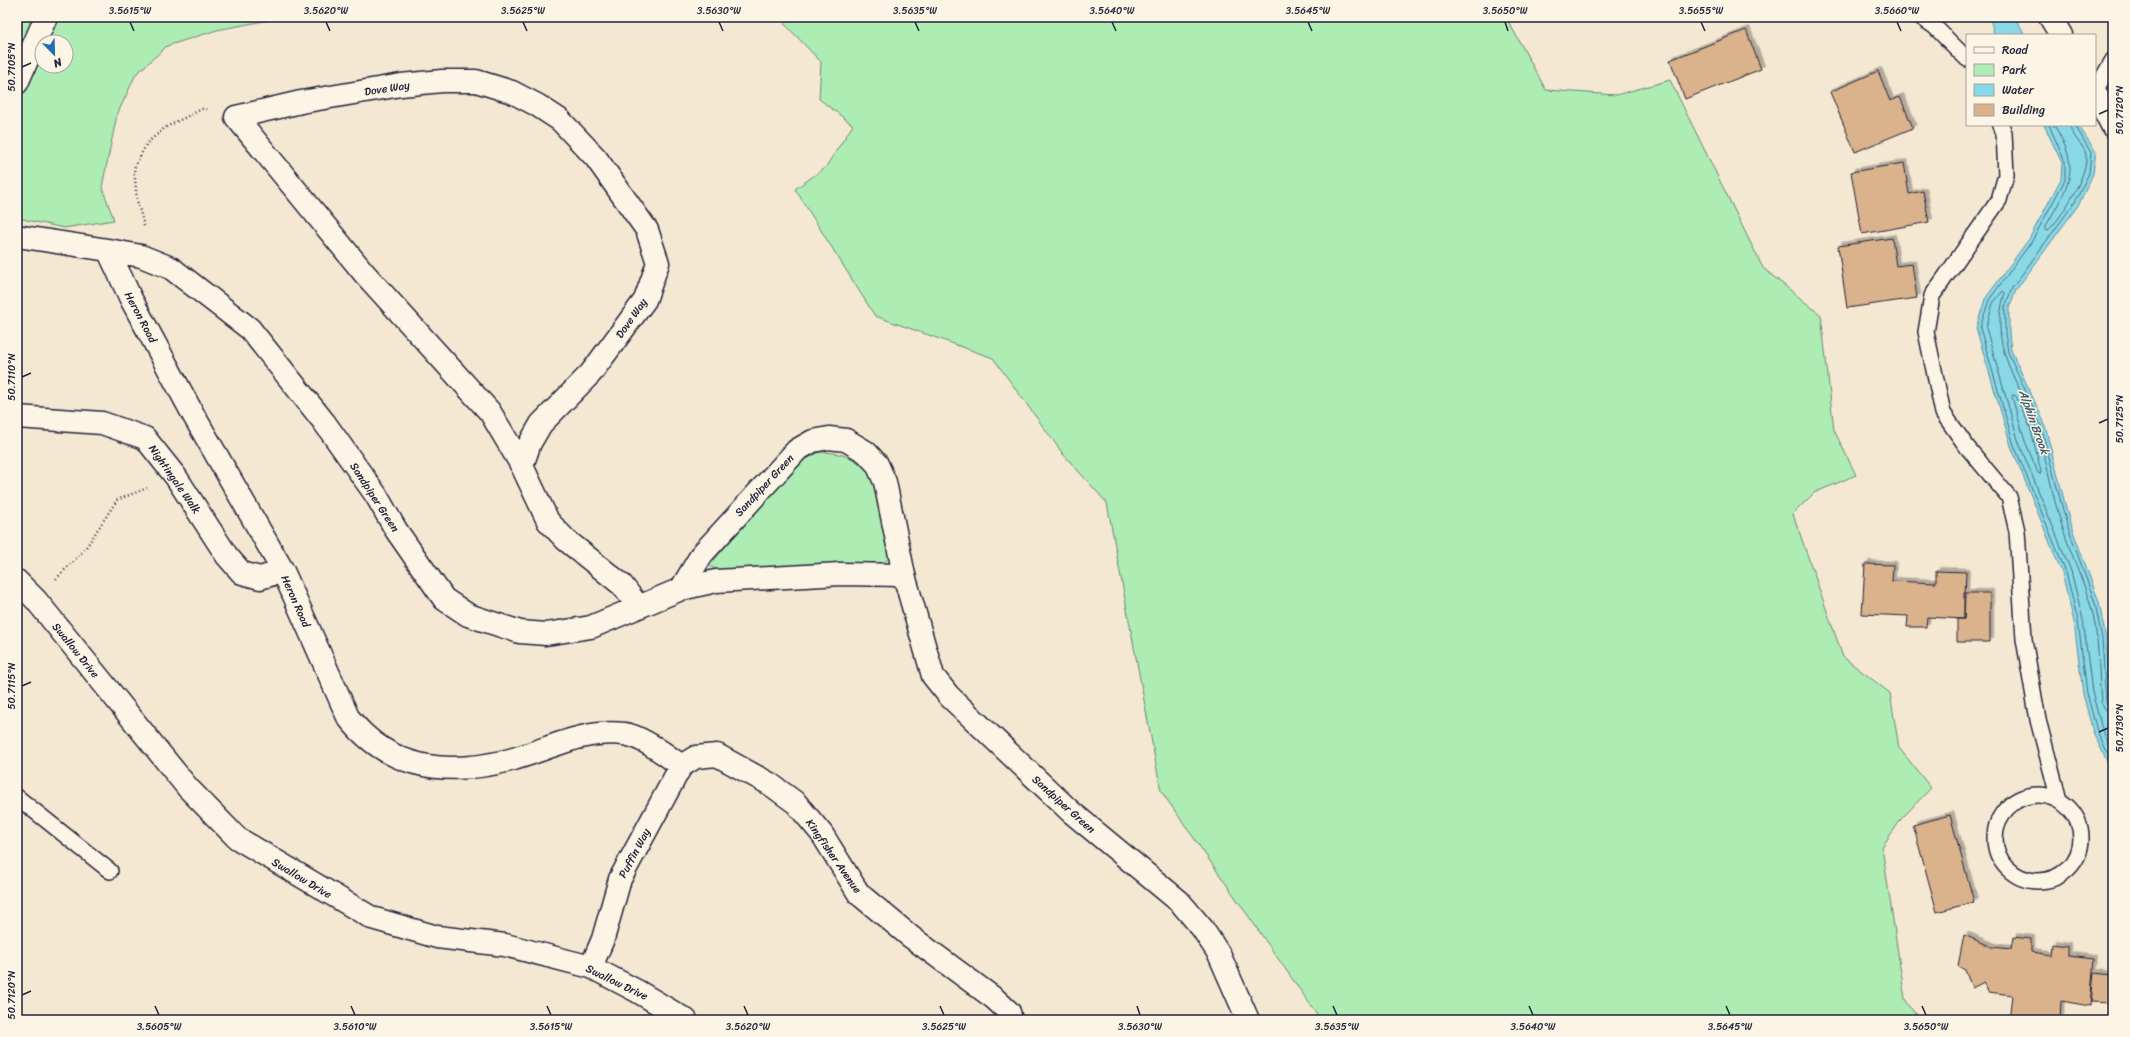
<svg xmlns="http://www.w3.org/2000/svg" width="2130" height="1037" viewBox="0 0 2130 1037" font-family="Sriracha,sans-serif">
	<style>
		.green { fill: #adecb3; stroke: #688777; fill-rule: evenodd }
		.water { fill: #88d8e6; stroke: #5f8fa2 }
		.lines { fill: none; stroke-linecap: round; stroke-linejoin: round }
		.shore { stroke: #4b6b7f; stroke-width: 1 }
		.building { fill: #dab28b; stroke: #22223b; filter: url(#shadow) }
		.lane-casing { stroke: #22223b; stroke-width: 18 }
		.street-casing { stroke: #22223b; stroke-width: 25 }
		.secondary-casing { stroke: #22223b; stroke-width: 25 }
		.path { stroke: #22223b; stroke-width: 2.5; stroke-dasharray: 1 3; stroke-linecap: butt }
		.lane { stroke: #fcf5e5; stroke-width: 15 }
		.street { stroke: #fcf5e5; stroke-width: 22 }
		.secondary { stroke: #fcf5e5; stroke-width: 22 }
		.ticks { fill: none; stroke: #22223b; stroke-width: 1.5 }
		.labels { text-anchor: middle; stroke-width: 3; stroke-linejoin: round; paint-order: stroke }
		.street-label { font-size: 11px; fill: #22223b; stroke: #fcf5e5 }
		.water-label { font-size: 12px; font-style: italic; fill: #41596e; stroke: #fcf5e5 }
		.neatline { fill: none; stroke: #22223b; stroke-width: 1.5 }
		.ticks-label { font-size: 10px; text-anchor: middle; fill: #22223b }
	</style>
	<defs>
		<filter id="shadow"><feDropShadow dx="3.5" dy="-3.5" stdDeviation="0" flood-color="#0004"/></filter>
	</defs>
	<rect width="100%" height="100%" fill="#f5e8d3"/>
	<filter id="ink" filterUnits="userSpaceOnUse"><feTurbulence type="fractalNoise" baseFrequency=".025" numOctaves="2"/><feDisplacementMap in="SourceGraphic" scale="8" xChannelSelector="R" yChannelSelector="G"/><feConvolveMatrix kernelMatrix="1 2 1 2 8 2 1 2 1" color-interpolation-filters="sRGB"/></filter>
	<g filter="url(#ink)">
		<!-- green -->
		<path class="green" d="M 17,17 L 285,17 L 217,30 L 167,46 L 136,74 L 117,115 L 102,187 L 114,220 L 64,228 L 17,218 ZM 42,42 L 66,42 L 66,66 L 42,66 Z
			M 778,17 L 1506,17 L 1546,90 L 1616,95 L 1670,80 L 1763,268 L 1821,315 L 1834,430 L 1856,475 L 1814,493 L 1793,514 L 1843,657 L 1890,693 L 1899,748 L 1931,788 L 1902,818 L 1882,847 L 1905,999 L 1919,1020 L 1321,1020 L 1161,791 L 1107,503 L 1063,454 L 993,358 L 875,316 L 795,189 L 825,168 L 853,125 L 819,99 L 821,62 Z
			M 819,452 C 884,452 880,505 891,555 L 882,565 L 720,571 L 709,566 L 794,466 Z"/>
		<!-- water -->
		<path class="water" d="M 1987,17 L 2015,17 L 2025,35 L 1994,35 L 1991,22 Z
			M 2044,125 L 2078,125 L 2096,152 L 2093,174 L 2079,204 L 2016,290 L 2009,308 L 2009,333 L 2011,350 L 2044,422 L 2070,523 L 2099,602 L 2106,639 L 2110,700 L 2113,708 L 2113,774 L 2093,732 L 2083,694 L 2074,622 L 2062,573 L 2011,446 L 1976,328 L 1985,299 L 2029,239 L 2061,179 L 2062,163 Z"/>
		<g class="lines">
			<!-- shore -->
			<path class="shore" d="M 2049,125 L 2065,162 L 2065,180 L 2032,241 L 1989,300 L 1980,328 L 2014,445 L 2066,572 L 2078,621 L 2087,693 L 2097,731 L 2113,766
				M 2054,125 C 2083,172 2068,185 2045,228 L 2047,231 C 2061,220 2089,173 2086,155 C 2084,144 2071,137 2070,125
				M 2075,125 L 2091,153 L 2089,173 L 2075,202 L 2012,288 L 2005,307 L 2005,333 L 2008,352 L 2040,423 L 2067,525 L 2095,603 L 2102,639 L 2106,701 L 2108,706 L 2113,707
				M 2013,395 L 2016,396 L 2030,427 L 2041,471 L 2040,474 L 2038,473 L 2025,441 L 2012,397 Z
				M 2113,712 L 2106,710 L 2101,702 C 2098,669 2100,635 2090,603 C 2082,577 2070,552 2062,526 C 2051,493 2047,457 2035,424 C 2017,377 1988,346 2005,293 L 2003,291 L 1993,303 L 1986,328 L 2019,443 L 2071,571 L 2083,620 L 2092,692 L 2102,729 L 2113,754"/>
		</g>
		<!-- building -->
		<path class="building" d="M 1746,30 L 1761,69 L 1685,99 L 1670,60 Z
			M 1878,71 L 1890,101 L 1900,97 L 1913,128 L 1855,152 L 1830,92 Z
			M 1904,163 L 1909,194 L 1923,191 L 1929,222 L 1862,234 L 1851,172 Z
			M 1892,238 L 1896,266 L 1912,264 L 1917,298 L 1847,308 L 1838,246 Z
			M 1865,564 L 1893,565 L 1892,581 L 1936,583 L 1936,571 L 1966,572 L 1964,619 L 1927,617 L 1926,627 L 1907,627 L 1908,616 L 1862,614 Z
			M 1964,593 L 1990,593 L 1990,642 L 1957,642 L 1957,619 L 1964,619 Z
			M 1950,815 L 1974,902 L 1937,912 L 1913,825 Z
			M 1964,935 L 1992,947 L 2011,949 L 2013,937 L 2031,939 L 2031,952 L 2051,955 L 2052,944 L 2068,946 L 2068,956 L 2094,959 L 2090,1006 L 2061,1001 L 2060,1020 L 2009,1020 L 2012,995 L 1988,992 L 1984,982 L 1972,988 L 1965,970 L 1958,966 Z
			M 2113,964 L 2113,1020 L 2110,1020 L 2111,1003 L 2091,1002 L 2094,973 L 2111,975 Z"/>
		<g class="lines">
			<defs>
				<path id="lane" d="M 1921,17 L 1934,26 L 1967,59
					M 2095,91 L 2113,60
					M 2001,125 L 2004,133 L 2006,175 L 1999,200 L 1932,296 L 1926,332 L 1943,413 L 1967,447 L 2009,497 L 2017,531 L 2024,639 L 2038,720 L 2059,800
					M1995 838a43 43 0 1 1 86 0a43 43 0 1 1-86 0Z
					M 17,797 L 110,871"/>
				<path id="street" d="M 17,236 L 108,250 L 131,299 L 194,416 L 283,571 L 348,717 C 390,771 448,776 510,760 C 547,750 583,729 624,734 C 641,736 668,756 681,766
					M 108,250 L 141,256 L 171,268 L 250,329 L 324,422 L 376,495 L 396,530 L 444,599 L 468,615 L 520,632 L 546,634 L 591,627 L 681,589 L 716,581 L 840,574 L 904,575 L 933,676 L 949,696 L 1070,811 L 1180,902 L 1202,928 L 1219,954 L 1248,1020
					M 17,417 L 102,423 L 145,438 L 176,477 L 227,556 L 242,573 L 260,578 L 283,571
					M 522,466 L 530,443 L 541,424 L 591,373 L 645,300 L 658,263 L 647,230 L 596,158 L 560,120 L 537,105 L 512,92 L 476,81 L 442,81 L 401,85 L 301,102 L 236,117 L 364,273 L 490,412 L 522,466 L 548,521 L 566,540 L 622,585 L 638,606
					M 17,581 L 36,600 L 188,788 L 237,838 L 372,918 L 437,937 L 505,945 L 591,967 L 637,991 L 686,1020
					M 681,589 L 702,554 L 797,450 L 813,441 L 829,438 L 846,440 L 866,452 L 877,464 L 885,482 L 904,575
					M 681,766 L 696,757 L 717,755 L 770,784 L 796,803 L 822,834 L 859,894 L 911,937 L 995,999 L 1009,1012 L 1011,1020
					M 591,967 L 603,939 L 620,879 L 681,766"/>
				<path id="secondary" d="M 2050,17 L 2061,35
					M 17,83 L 46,17
					M 2095,92 L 2113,127"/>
			</defs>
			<!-- lane casing -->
			<use href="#lane" class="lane-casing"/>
			<!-- street casing -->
			<use href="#street" class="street-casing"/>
			<!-- secondary casing -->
			<use href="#secondary" class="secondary-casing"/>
			<!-- path -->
			<path class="path" d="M 144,226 L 137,200 L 134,168 L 147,143 L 166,127 L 202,109 L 208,110
				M 56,579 L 85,549 L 117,500 L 147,488"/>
			<!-- lane -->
			<use href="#lane" class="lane"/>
			<!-- street -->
			<use href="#street" class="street"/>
			<!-- secondary -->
			<use href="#secondary" class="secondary"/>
		</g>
	</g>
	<!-- ticks -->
	<path class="ticks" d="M 130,22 L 134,31M 326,22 L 330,31M 523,22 L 527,31M 719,22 L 723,31M 915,22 L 919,31M 1112,22 L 1116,31M 1308,22 L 1312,31M 1505,22 L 1508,31M 1701,22 L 1705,31M 1897,22 L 1901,31M 22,67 L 31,63M 2099,114 L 2108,110M 22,377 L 31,373M 2099,423 L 2108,419M 22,686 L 31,682M 2099,732 L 2108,728M 22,995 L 31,991M 155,1006 L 159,1015M 351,1006 L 355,1015M 547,1006 L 551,1015M 744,1006 L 748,1015M 940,1006 L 944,1015M 1137,1006 L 1140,1015M 1333,1006 L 1337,1015M 1529,1006 L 1533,1015M 1726,1006 L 1730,1015M 1922,1006 L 1926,1015"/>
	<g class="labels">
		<!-- street labels -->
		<g class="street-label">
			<text transform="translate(387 88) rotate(-9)" y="4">Dove Way</text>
			<text transform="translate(141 317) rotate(62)" y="4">Heron Road</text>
			<text transform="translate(631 318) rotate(-55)" y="4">Dove Way</text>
			<text transform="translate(175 479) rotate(55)" y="4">Nightingale Walk</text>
			<text transform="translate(764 485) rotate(-47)" y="4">Sandpiper Green</text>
			<text transform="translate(375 497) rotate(57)" y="4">Sandpiper Green</text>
			<text transform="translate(296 601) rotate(66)" y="4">Heron Road</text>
			<text transform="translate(76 650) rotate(51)" y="4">Swallow Drive</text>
			<text transform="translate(1064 804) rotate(42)" y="4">Sandpiper Green</text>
			<text transform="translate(634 853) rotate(-62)" y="4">Puffin Way</text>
			<text transform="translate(834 856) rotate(55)" y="4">Kingfisher Avenue</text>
			<text transform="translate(302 878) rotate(31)" y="4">Swallow Drive</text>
			<text transform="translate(617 982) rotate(26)" y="4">Swallow Drive</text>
		</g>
		<!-- water labels -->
		<g class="water-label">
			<text transform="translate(2034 422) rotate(70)" y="4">Alphin Brook</text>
		</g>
	</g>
	<!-- margin -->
	<rect width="2130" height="1037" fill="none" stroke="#fcf5e5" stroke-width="44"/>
	<!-- legend -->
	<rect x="1966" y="34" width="130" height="92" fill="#fcf5e5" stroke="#a5a1a1"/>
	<rect x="1974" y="47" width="20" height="6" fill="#fcf5e5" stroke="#a5a1a1"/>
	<text x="2002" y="54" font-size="12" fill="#22223b">Road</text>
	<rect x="1974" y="64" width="20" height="12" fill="#adecb3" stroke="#a5a1a1"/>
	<text x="2002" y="74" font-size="12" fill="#22223b">Park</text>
	<rect x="1974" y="84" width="20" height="12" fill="#88d8e6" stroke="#a5a1a1"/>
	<text x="2002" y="94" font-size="12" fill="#22223b">Water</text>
	<rect x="1974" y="104" width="20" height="12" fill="#dab28b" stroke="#a5a1a1"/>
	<text x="2002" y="114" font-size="12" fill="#22223b">Building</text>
	<!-- north arrow -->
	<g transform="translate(54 54) rotate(157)"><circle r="19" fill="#fcf5e5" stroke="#a5a1a1"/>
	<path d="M0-3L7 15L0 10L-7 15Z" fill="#1f6fb2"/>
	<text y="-6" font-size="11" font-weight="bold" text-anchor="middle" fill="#22223b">N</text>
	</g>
	<rect x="22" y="22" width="2086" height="993" class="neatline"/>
	<g class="ticks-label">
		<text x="130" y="14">3.5615°W</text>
		<text x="326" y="14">3.5620°W</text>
		<text x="523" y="14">3.5625°W</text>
		<text x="719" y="14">3.5630°W</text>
		<text x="915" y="14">3.5635°W</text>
		<text x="1112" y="14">3.5640°W</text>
		<text x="1308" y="14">3.5645°W</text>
		<text x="1505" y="14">3.5650°W</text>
		<text x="1701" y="14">3.5655°W</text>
		<text x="1897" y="14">3.5660°W</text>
		<text transform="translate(11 67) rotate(-90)" y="4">50.7105°N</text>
		<text transform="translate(2119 110) rotate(-90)" y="4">50.7120°N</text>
		<text transform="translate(11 377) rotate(-90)" y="4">50.7110°N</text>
		<text transform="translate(2119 419) rotate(-90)" y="4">50.7125°N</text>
		<text transform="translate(11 686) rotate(-90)" y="4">50.7115°N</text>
		<text transform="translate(2119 728) rotate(-90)" y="4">50.7130°N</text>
		<text transform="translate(11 995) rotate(-90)" y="4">50.7120°N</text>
		<text x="159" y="1030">3.5605°W</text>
		<text x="355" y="1030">3.5610°W</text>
		<text x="551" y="1030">3.5615°W</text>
		<text x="748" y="1030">3.5620°W</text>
		<text x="944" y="1030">3.5625°W</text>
		<text x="1140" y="1030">3.5630°W</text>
		<text x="1337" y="1030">3.5635°W</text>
		<text x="1533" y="1030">3.5640°W</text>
		<text x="1730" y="1030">3.5645°W</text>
		<text x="1926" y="1030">3.5650°W</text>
	</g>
</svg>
